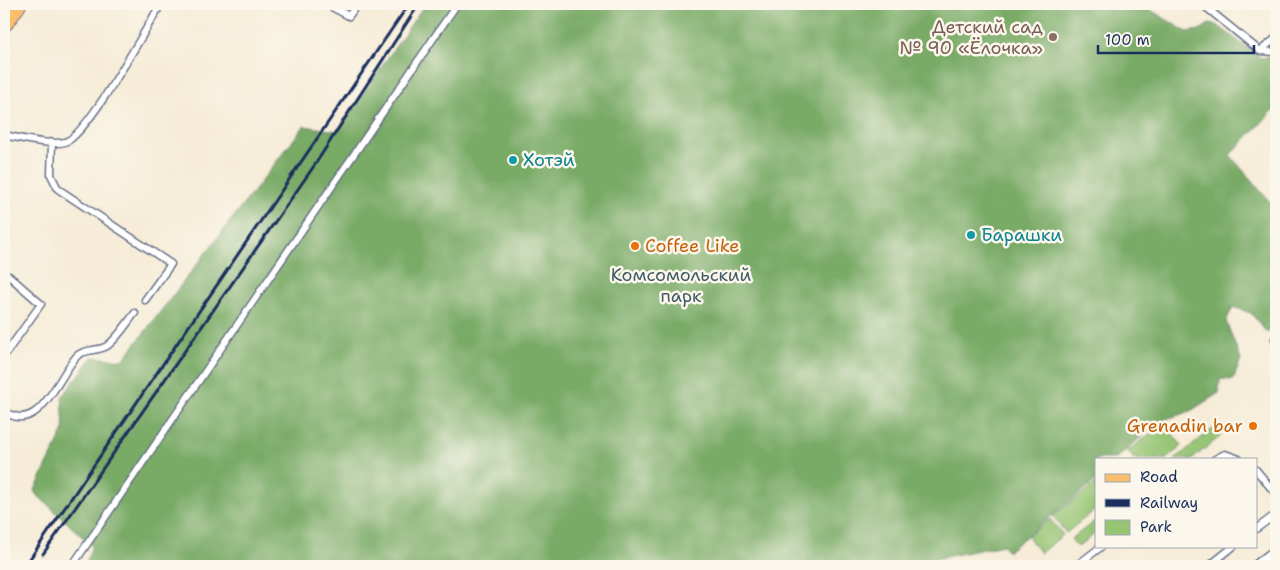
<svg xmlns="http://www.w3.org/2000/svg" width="1280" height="570" viewBox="0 0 1280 570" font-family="'Shantell Sans',sans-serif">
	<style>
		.green { fill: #97c574; stroke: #597a69 }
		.forest { fill: #79aa66; stroke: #4a6c62 }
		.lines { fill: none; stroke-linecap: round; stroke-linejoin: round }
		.service-casing { stroke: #687188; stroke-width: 9 }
		.minor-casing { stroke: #687188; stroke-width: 15 }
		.primary-casing { stroke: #687188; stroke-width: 22 }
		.service { stroke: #fff; stroke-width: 6 }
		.minor { stroke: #fff; stroke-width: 12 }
		.primary { stroke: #fabe6d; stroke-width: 20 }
		.rail { stroke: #1b2f5e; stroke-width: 3 }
		.education-dot { fill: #8d6e63; stroke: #fbf7ec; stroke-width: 2 }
		.culture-dot { fill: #0f9aa8; stroke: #fbf7ec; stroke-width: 2 }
		.food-dot { fill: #e8710a; stroke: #fbf7ec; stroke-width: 2 }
		.labels { text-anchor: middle; stroke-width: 5; stroke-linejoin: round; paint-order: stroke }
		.education-label { font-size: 18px; fill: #785e54; stroke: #fbf7ec; text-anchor: end }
		.culture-label { font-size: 18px; fill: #0d838f; stroke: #fbf7ec; text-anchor: start }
		.food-label { font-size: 18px; fill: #c56008; stroke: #fbf7ec; text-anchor: start }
		.park-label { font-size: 18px; fill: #405c65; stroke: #fbf7ec }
	</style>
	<rect width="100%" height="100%" fill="#fbf7ec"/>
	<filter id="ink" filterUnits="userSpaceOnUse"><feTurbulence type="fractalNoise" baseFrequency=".02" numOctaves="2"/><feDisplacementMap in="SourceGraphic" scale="10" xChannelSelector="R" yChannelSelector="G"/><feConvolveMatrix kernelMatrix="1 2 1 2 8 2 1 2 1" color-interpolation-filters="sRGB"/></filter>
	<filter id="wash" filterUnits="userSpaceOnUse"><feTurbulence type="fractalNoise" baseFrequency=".0096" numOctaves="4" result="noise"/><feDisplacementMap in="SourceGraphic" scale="20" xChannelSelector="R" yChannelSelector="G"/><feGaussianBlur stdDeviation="1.12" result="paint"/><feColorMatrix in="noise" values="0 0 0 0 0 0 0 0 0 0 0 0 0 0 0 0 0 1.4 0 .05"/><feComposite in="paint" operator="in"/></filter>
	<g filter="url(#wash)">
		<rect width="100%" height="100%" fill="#f6ecd7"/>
		<!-- green -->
		<path class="green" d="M 1164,423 L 1182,446 L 1166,459 L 1134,459 L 1128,451 Z
			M 1214,428 L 1221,436 L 1192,459 L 1175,459 Z
			M 1096,483 L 1096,509 L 1066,533 L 1053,516 Z
			M 1050,519 L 1063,535 L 1040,553 L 1028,536 Z
			M 1096,520 L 1096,533 L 1078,547 L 1071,539 Z"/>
		<!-- forest -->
		<path class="forest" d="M 425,4 L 818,4 L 839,8 L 846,4 L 1144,4 L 1144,6 L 1187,32 L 1200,30 L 1209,24 L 1217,25 L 1261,58 L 1276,56 L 1276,108 L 1230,155 L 1276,209 L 1276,326 L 1267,333 L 1251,313 L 1233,307 L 1226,321 L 1241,360 L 1233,380 L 1220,379 L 1219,393 L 1189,412 L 1159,421 L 1116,459 L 1096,459 L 1096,480 L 1008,551 L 1003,545 L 926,561 L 920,566 L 85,566 L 92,546 L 34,492 L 64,430 L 62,397 L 93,357 L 123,360 L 304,126 L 337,131 Z"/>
	</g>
	<g filter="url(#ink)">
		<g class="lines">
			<defs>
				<path id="service" d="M 326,4 L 349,16 L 357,4
					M 1202,4 L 1260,51
					M 1260,51 L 1276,38
					M 1260,51 L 1276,52
					M 4,135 C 20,138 50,146 65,142 C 87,136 146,28 161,4
					M 52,142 L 51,175 L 58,189 L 171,264 L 145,300
					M 4,276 L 9,276 L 41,304 L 4,356
					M 1275,339 L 1276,341
					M 4,411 C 40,437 59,373 78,355 C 85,349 99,351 107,346 C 118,338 127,323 135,313
					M 1215,459 L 1225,454 L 1239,459
					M 1256,470 L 1276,494
					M 1256,529 L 1276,514
					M 72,566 L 457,4
					M 1076,566 L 1102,546
					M 1209,566 L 1234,546"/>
				<path id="minor" d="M 1258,566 L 1276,552"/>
				<path id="primary" d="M 4,21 L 16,4"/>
			</defs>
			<!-- service casing -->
			<use href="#service" class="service-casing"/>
			<!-- minor casing -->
			<use href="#minor" class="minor-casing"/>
			<!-- primary casing -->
			<use href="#primary" class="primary-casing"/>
			<!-- service -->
			<use href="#service" class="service"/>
			<!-- minor -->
			<use href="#minor" class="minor"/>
			<!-- primary -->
			<use href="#primary" class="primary"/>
			<!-- rail -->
			<path class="rail" d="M 43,554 L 314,166 L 419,4
				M 25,566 L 409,4"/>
		</g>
	</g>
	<!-- markers -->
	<circle class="education-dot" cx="1053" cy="37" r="5"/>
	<g class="culture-dot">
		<circle cx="513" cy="160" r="5"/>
		<circle cx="971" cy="235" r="5"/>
	</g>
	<g class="food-dot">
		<circle cx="635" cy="246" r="5"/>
		<circle cx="1253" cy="426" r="5"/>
	</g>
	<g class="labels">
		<!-- education labels -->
		<g class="education-label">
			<text x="1043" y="33">Детский сад<tspan x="1043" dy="21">№ 90 «Ёлочка»</tspan></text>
		</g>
		<!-- culture labels -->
		<g class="culture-label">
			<text x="523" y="166">Хотэй</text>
			<text x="981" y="241">Барашки</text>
		</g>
		<!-- food labels -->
		<g class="food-label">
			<text x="645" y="252">Coffee Like</text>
			<text x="1243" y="432" text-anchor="end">Grenadin bar</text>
		</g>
		<!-- park labels -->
		<g class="park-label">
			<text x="681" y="281">Комсомольский<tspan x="681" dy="21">парк</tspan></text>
		</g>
	</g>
	<!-- margin -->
	<rect width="1280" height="570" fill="none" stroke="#fbf7ec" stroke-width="20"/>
	<!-- legend -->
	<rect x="1095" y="458" width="162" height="90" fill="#fbf7ec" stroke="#a1a7b3"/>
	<rect x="1105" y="474" width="25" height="8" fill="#fabe6d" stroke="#a1a7b3"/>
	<text x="1140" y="482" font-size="15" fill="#1b2f5e">Road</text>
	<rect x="1105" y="499" width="25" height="8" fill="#1b2f5e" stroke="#a1a7b3"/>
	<text x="1140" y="508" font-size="15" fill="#1b2f5e">Railway</text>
	<rect x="1105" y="520" width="25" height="15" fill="#97c574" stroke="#a1a7b3"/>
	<text x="1140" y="532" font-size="15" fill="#1b2f5e">Park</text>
	<!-- scale -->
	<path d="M1098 45v8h156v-8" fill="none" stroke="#1b2f5e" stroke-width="2.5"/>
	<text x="1105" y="45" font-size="15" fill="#1b2f5e" stroke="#fbf7ec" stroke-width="4" paint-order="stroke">100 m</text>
</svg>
